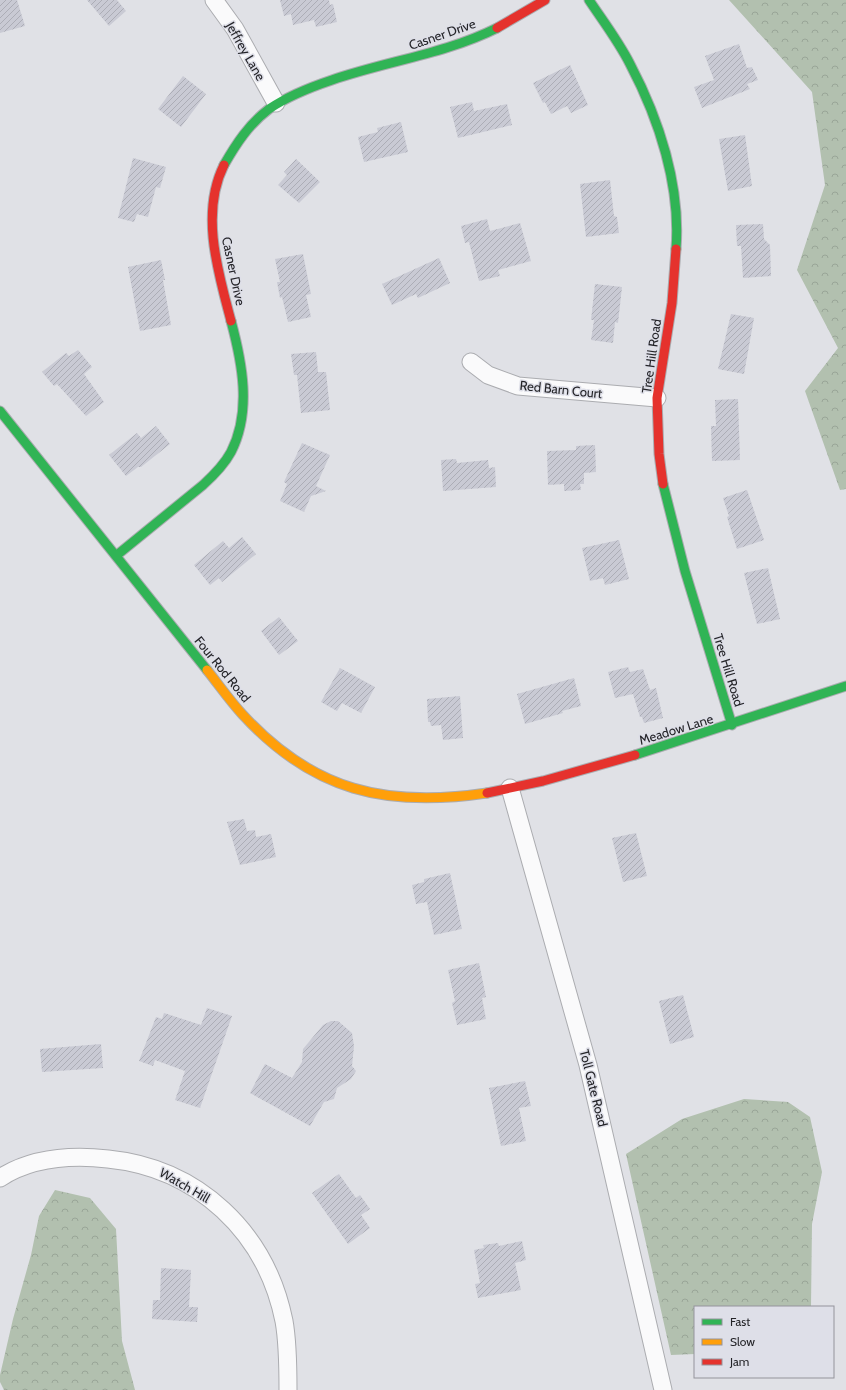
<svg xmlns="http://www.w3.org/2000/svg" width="846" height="1390" viewBox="0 0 846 1390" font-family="Cabin,sans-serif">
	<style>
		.forest { fill: url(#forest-crowns) }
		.building { fill: url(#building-hatch) }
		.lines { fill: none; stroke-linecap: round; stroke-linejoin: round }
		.street-casing { stroke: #abacb0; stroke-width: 19 }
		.fast-casing { stroke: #abacb0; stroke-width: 11 }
		.slow-casing { stroke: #abacb0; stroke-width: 11 }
		.jam-casing { stroke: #abacb0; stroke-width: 11 }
		.street { stroke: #fafafb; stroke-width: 17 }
		.fast { stroke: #30b455; stroke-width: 9 }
		.slow { stroke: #ff9f0a; stroke-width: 9 }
		.jam { stroke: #e5322d; stroke-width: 9 }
		.labels { text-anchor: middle; stroke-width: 3; stroke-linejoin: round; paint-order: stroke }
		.street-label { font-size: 13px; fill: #242428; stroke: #dedfe8 }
	</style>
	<defs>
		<pattern id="forest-crowns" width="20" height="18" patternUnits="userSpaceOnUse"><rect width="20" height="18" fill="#b2c0af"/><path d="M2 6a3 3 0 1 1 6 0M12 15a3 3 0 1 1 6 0" fill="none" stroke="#99a597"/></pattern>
		<pattern id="building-hatch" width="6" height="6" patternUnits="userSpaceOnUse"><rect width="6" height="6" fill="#c9cad4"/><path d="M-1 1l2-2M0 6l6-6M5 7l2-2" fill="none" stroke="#acadb6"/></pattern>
	</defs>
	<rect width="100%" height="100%" fill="#e0e1e6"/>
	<!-- forest -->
	<path class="forest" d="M 729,0 L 846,0 L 846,489 L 840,490 L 805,391 L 838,348 L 797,270 L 825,185 L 812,92 Z
		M 744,1099 L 788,1102 L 810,1117 L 822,1172 L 812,1224 L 811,1307 L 695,1307 L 695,1354 L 671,1355 L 626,1154 L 682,1119 Z
		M 55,1190 L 90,1198 L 116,1229 L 122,1341 L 135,1390 L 4,1390 L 0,1382 L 0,1375 L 13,1319 L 31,1255 L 39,1216 Z"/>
	<!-- building -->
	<path class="building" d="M 0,0 L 17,0 L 25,26 L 0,33 Z
		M 87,0 L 117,0 L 126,11 L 109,26 Z
		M 280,0 L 329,0 L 330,5 L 333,4 L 337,22 L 316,27 L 314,20 L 293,25 L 291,14 L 284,16 Z
		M 739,44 L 747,68 L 752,67 L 758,80 L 747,84 L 750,89 L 702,108 L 694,87 L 714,80 L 705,56 Z
		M 570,65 L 588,105 L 571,113 L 567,106 L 551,114 L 545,102 L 543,103 L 533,83 Z
		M 183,76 L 206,94 L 181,127 L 158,109 Z
		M 472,102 L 474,111 L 507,104 L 512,125 L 458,138 L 450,107 Z
		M 401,122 L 408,152 L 364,162 L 358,137 L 378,132 L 377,128 Z
		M 745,135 L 752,186 L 728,191 L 719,139 Z
		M 133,158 L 166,167 L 160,188 L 156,187 L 148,217 L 137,214 L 134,222 L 118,218 Z
		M 296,159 L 320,182 L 299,203 L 278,185 L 287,175 L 284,172 Z
		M 610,180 L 614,216 L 617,217 L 619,233 L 586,237 L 580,184 Z
		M 487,219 L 490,231 L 520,223 L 531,261 L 498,270 L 500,276 L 479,281 L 469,242 L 465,243 L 461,226 Z
		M 763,224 L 764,239 L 770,245 L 771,276 L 743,278 L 741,246 L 737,246 L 736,225 Z
		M 303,254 L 311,294 L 306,295 L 311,317 L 288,322 L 282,297 L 280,298 L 277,282 L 280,282 L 275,259 Z
		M 439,258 L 450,283 L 418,298 L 416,294 L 392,305 L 382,284 Z
		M 161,260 L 165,280 L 163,280 L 171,325 L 140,331 L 128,267 Z
		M 595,284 L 622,287 L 618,323 L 615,322 L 613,343 L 591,340 L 594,320 L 591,320 Z
		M 731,314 L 754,318 L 744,374 L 718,369 Z
		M 78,350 L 92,367 L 84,374 L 104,402 L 86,416 L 57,384 L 54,386 L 42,372 L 66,353 L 69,356 Z
		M 316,352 L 318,372 L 326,372 L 330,410 L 301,413 L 297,375 L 294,375 L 291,354 Z
		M 738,399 L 740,460 L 712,461 L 711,426 L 716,426 L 715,400 Z
		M 156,426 L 170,444 L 141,467 L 138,467 L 126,476 L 109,455 L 137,433 L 141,438 Z
		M 302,443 L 330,455 L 316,486 L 326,491 L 311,496 L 304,512 L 280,501 L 287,484 L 284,482 Z
		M 595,445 L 596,472 L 584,473 L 584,484 L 580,484 L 581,490 L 564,491 L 564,484 L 548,485 L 547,451 L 576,450 L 576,446 Z
		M 456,459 L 457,463 L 488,460 L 489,468 L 495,467 L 496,487 L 443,491 L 441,460 Z
		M 747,490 L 764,540 L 737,549 L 727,517 L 729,516 L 723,498 Z
		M 242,537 L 256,554 L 222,582 L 219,578 L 210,585 L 194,565 L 223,541 L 229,548 Z
		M 619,540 L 629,579 L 605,585 L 603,578 L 590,581 L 582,548 Z
		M 768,568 L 780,619 L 757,624 L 744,573 Z
		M 279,617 L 298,641 L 279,655 L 261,631 Z
		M 628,667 L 630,672 L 643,669 L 650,690 L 656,688 L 663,718 L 644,723 L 642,717 L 640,717 L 633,694 L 615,698 L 608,672 Z
		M 340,668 L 375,687 L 361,713 L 342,703 L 337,711 L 321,702 Z
		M 574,678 L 581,706 L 562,711 L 563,713 L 525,724 L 517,694 Z
		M 460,696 L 463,738 L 443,740 L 441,725 L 431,726 L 430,722 L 428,722 L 427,699 Z
		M 244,819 L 247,831 L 255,830 L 256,837 L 271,834 L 276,857 L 240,865 L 227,822 Z
		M 636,833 L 647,876 L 623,882 L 612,838 Z
		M 450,873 L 462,929 L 434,935 L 427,902 L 416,904 L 412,885 L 424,882 L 424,879 Z
		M 479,963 L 486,997 L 482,998 L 486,1019 L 457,1025 L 452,1003 L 455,1001 L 448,970 Z
		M 683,995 L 694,1037 L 670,1044 L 659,1001 Z
		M 207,1008 L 232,1016 L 200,1108 L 175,1100 L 185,1071 L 155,1060 L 153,1066 L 139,1061 L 156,1017 L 162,1019 L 164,1013 L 201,1025 Z
		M 331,1021 L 338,1021 L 352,1033 L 354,1046 L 352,1066 L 356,1071 L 351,1079 L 337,1088 L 334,1099 L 324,1102 L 310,1126 L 250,1093 L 265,1064 L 292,1078 L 302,1062 L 303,1049 L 323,1025 Z
		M 101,1044 L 103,1068 L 42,1072 L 40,1049 Z
		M 525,1081 L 531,1106 L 519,1108 L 526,1141 L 501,1146 L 489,1088 Z
		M 339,1174 L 356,1198 L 360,1195 L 370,1209 L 361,1215 L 370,1228 L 348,1244 L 312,1193 Z
		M 522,1241 L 526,1260 L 515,1263 L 521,1290 L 478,1298 L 475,1284 L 480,1283 L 474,1250 L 484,1248 L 483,1245 L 498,1243 L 499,1246 Z
		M 161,1268 L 191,1270 L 189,1307 L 198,1307 L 197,1322 L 152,1319 L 153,1300 L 160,1300 Z"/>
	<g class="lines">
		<defs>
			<path id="street" d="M 214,0 L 235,29 L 276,103
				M 471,362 L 488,375 L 518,386 L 657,398
				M 510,788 L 588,1065 L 663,1390
				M 0,1178 C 31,1158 72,1155 108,1159 C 198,1168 266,1232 284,1321 C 288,1343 288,1367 288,1390"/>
			<path id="fast" d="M 589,0 C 603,21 619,42 630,64 C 659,119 681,186 676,249
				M 224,165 C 236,144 249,124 269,109 C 288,96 311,87 332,80 C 387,61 445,54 497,28
				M 0,411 L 207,670
				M 663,484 L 685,571 L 732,725
				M 117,555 L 203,485 C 214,475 224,465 231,452 C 252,411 242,362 231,321
				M 635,755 L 846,686"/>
			<path id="slow" d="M 207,670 C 219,685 230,701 243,715 C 313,791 386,808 487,793"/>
			<path id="jam" d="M 497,28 L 545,0
				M 224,165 C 200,213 218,272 231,321
				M 663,484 L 659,454 L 657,398 L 672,303 L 676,249
				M 487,793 L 543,781 L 635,755"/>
		</defs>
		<!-- street casing -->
		<use href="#street" class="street-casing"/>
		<!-- fast casing -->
		<use href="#fast" class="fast-casing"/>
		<!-- slow casing -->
		<use href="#slow" class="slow-casing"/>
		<!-- jam casing -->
		<use href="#jam" class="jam-casing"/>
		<!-- street -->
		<use href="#street" class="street"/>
		<!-- fast -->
		<use href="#fast" class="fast"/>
		<!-- slow -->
		<use href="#slow" class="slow"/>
		<!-- jam -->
		<use href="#jam" class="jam"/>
	</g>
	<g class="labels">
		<!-- street labels -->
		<g class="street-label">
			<text transform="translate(442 34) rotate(-19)" y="5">Casner Drive</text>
			<text transform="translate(246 51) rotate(60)" y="5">Jeffrey Lane</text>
			<text transform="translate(234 271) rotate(78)" y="5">Casner Drive</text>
			<text transform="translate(651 356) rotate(-82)" y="5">Tree Hill Road</text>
			<text transform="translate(561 389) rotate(6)" y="5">Red Barn Court</text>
			<text transform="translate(223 669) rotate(51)" y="5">Four Rod Road</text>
			<text transform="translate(729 670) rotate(73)" y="5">Tree Hill Road</text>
			<text transform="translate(676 729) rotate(-17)" y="5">Meadow Lane</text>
			<text transform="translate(594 1088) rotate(76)" y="5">Toll Gate Road</text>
			<text transform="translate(185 1185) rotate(30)" y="5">Watch Hill</text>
		</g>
	</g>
	<!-- legend -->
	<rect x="694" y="1306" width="140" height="72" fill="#dedfe8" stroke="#94949b"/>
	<rect x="702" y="1319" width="20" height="6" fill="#30b455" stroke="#94949b"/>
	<text x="730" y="1326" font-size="12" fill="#242428">Fast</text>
	<rect x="702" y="1339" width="20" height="6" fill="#ff9f0a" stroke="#94949b"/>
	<text x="730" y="1346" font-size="12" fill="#242428">Slow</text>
	<rect x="702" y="1359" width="20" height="6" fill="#e5322d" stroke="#94949b"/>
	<text x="730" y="1366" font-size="12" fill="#242428">Jam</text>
</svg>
